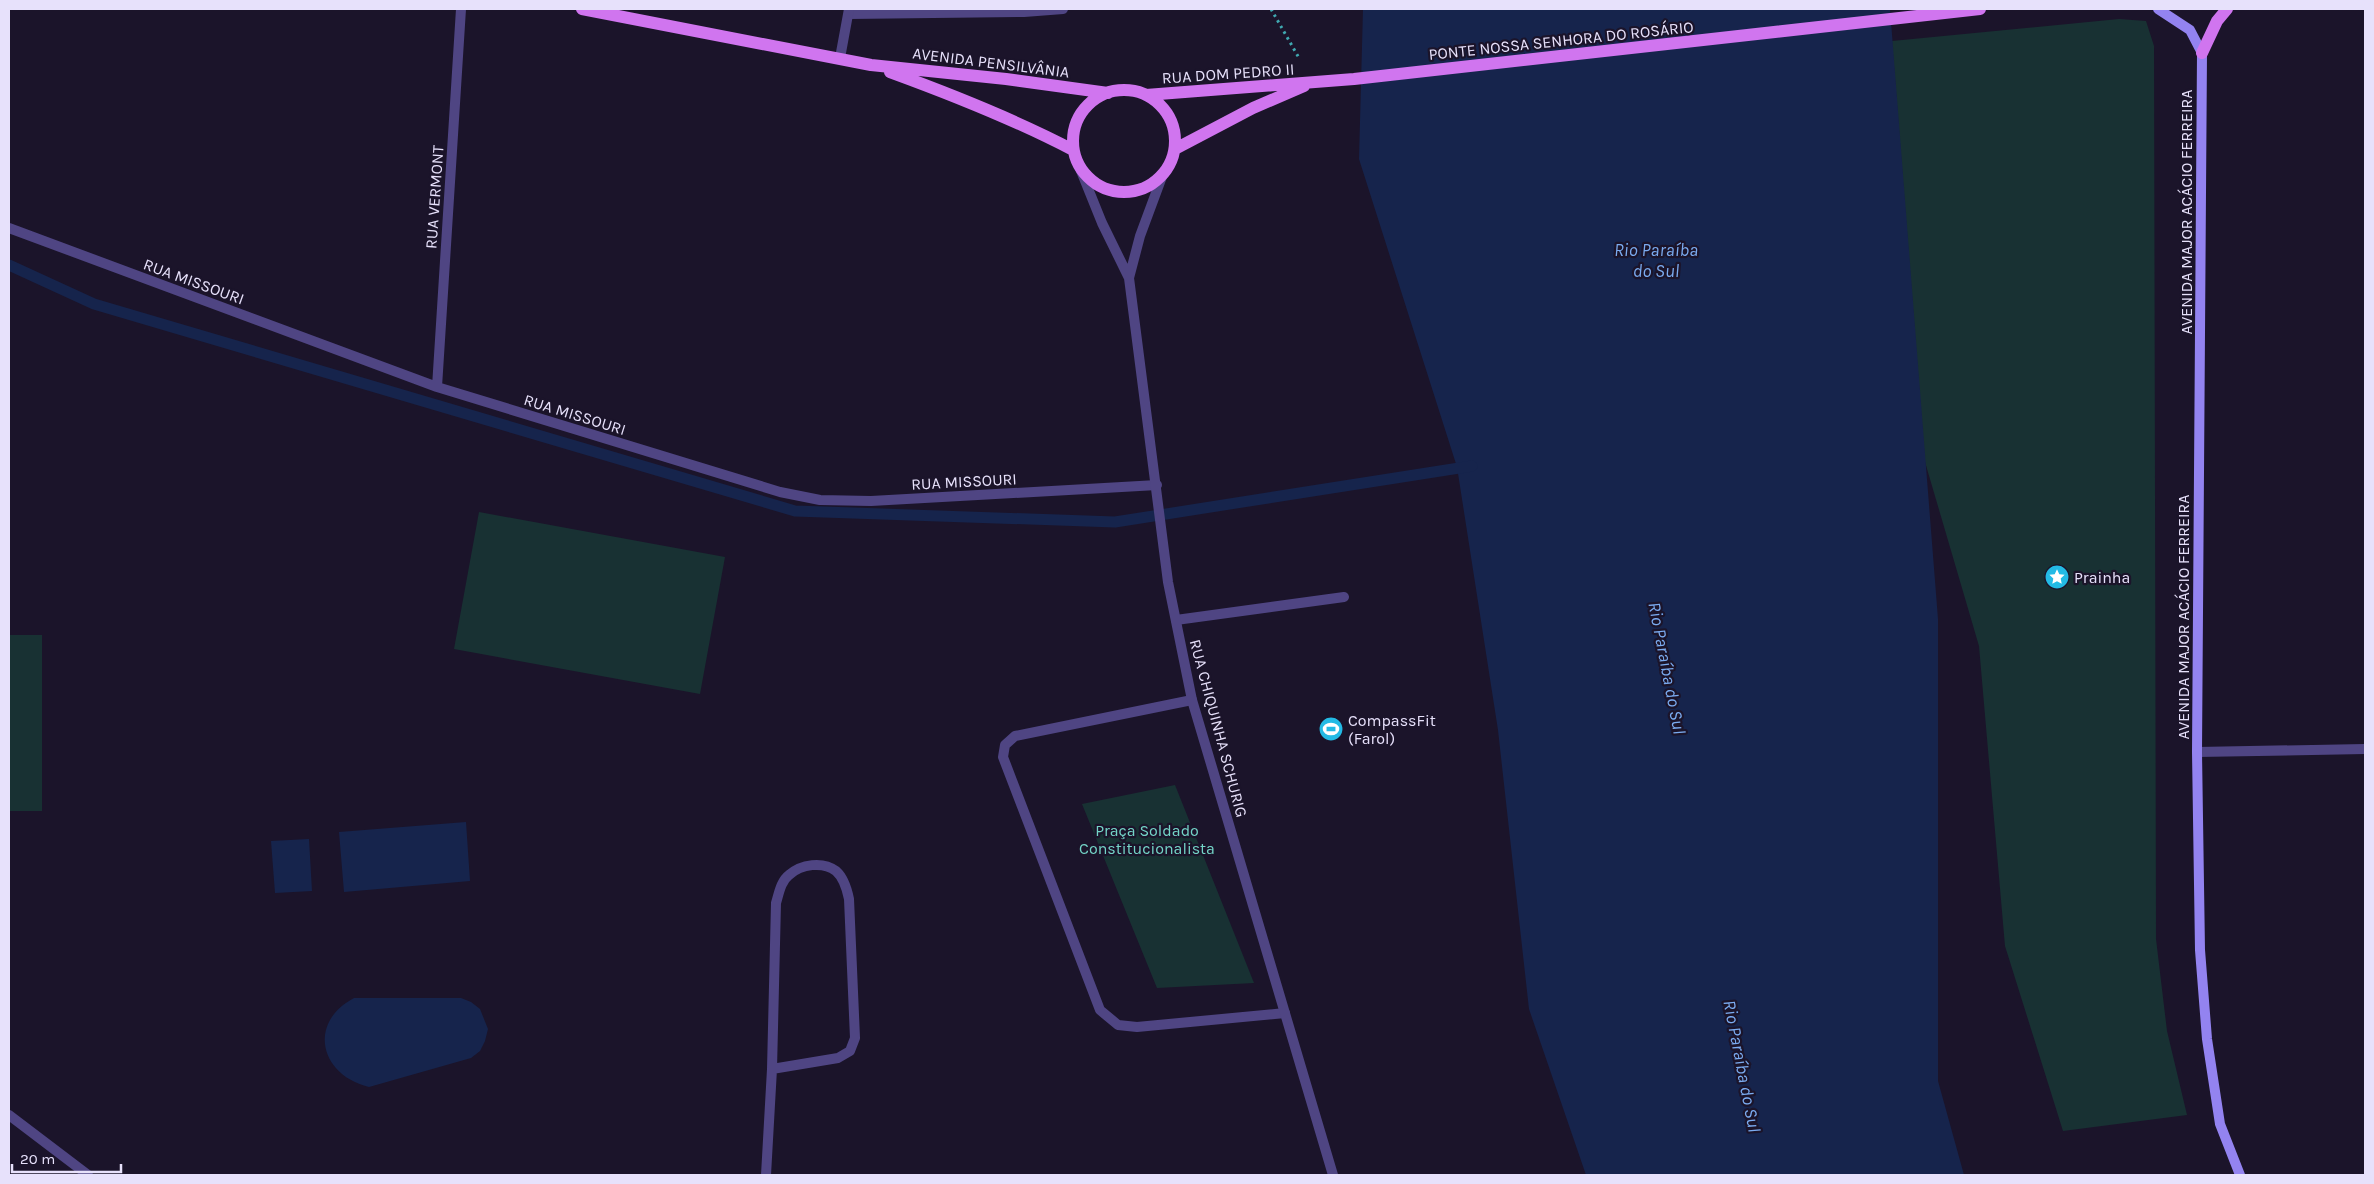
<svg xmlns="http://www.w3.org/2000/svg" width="2374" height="1184" viewBox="0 0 2374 1184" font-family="Karla,sans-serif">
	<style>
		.green { fill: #183133 }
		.water { fill: #16244c }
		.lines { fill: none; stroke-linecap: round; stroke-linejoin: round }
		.stream { stroke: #16244c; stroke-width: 11 }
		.path { stroke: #40a9b1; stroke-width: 3; stroke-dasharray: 2.5 4; stroke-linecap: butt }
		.service { stroke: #4f4583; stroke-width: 10 }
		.minor { stroke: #4f4583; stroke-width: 10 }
		.tertiary { stroke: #4f4583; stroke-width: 10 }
		.secondary { stroke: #9383f0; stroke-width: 10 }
		.primary { stroke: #d075ef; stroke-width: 12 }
		.labels { text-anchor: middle; stroke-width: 4.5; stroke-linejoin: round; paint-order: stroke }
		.street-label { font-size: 16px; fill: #e7e1fb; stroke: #1b142a }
		.poi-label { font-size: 16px; fill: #e7e1fb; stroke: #1b142a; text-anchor: start }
		.park-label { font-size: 16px; fill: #74d5c8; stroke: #1b142a }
		.water-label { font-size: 18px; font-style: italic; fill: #7babf0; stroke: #1b142a }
	</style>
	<rect width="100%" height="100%" fill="#1b142a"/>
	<!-- green -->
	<path class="green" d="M 2119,19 L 2146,21 L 2154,46 L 2156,939 L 2167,1031 L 2187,1115 L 2063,1131 L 2005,946 L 1979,646 L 1925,462 L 1892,41 Z
		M 479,512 L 725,557 L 700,694 L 454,649 Z
		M 9,635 L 42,635 L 42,811 L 9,811 Z
		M 1175,785 L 1254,983 L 1157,988 L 1082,804 Z"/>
	<!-- water -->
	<path class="water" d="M 1363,9 L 1890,9 L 1938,619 L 1938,1081 L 1964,1175 L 1586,1175 L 1529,1009 L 1498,730 L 1457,467 L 1359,159 Z
		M 466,822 L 470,881 L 344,892 L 339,832 Z
		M 309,839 L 312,891 L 275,893 L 271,841 Z
		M 354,998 L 461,998 L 471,1002 L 480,1009 L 488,1029 L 485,1041 L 480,1051 L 471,1058 L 369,1087 C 320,1075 307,1023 354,998 Z"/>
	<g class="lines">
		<!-- stream -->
		<path class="stream" d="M 9,265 L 94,304 L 795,511 L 1115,522 L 1472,466"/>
		<!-- path -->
		<path class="path" d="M 1271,9 L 1299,58"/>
		<!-- service -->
		<path class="service" d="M 9,228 L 437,387 L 780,492 L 820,500 L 871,501 L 1157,485
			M 437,387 L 461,9
			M 1176,620 L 1344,597
			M 766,1175 L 772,1069 L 776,903 C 779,893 781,881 789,875 C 801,864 823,861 836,871 C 844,878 847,889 849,899 L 855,1038 L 850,1051 L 838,1058 L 772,1069"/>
		<!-- minor -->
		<path class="minor" d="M 849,14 L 1024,12 L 1063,9
			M 1192,700 L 1015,736 L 1005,745 L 1003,757 L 1100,1010 L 1118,1025 L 1137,1027 L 1285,1013
			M 2197,752 L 2365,749
			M 9,1115 L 88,1175"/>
		<!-- tertiary -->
		<path class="tertiary" d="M 840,58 L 849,9
			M 1079,166 L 1102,223 L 1129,278 L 1168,582 L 1192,700 L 1333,1175
			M 1129,278 L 1140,236 L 1163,174"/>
		<!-- secondary -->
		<path class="secondary" d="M 2158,9 L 2190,30 L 2202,53 L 2197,752 L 2200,950 L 2207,1039 L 2220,1124 L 2240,1175"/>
		<!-- primary -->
		<path class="primary" d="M 582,9 L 871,65 L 1006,79 L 1108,93
			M 2202,53 L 2217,21 L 2227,9
			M 890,72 C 953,95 1014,119 1073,150
			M1073 141a51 51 0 1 1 102 0a51 51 0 1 1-102 0Z
			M 1146,95 L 1354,79 L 1980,9
			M 1175,149 L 1253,108 L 1304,86"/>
	</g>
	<!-- icons -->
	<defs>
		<symbol id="sight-disc" viewBox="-11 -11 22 22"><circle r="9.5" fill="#23bae5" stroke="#1b142a"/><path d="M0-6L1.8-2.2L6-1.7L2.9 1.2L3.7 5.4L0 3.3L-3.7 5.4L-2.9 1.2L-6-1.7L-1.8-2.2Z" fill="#fff"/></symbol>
		<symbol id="stadium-disc" viewBox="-11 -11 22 22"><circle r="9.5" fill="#23bae5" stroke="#1b142a"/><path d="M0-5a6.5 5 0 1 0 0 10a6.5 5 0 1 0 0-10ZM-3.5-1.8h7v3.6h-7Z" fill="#fff"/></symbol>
	</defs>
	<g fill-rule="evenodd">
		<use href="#sight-disc" x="2043" y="563" width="28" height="28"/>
		<use href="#stadium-disc" x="1317" y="715" width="28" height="28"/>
	</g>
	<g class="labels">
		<!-- street labels -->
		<g class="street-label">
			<text transform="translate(1561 40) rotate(-6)" y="6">PONTE NOSSA SENHORA DO ROSÁRIO</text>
			<text transform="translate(991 62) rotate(7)" y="6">AVENIDA PENSILVÂNIA</text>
			<text transform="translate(1228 73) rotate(-4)" y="6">RUA DOM PEDRO II</text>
			<text transform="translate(434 197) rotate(-86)" y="6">RUA VERMONT</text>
			<text transform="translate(2186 212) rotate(-90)" y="6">AVENIDA MAJOR ACÁCIO FERREIRA</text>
			<text transform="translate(194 281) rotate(20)" y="6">RUA MISSOURI</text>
			<text transform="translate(575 414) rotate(17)" y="6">RUA MISSOURI</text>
			<text transform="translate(964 481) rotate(-3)" y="6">RUA MISSOURI</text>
			<text transform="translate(2183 617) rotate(-90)" y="6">AVENIDA MAJOR ACÁCIO FERREIRA</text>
			<text transform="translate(1219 728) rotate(75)" y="6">RUA CHIQUINHA SCHURIG</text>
		</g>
		<!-- poi labels -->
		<g class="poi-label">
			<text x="2074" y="583">Prainha</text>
			<text x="1348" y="726">CompassFit<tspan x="1348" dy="18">(Farol)</tspan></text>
		</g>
		<!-- park labels -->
		<g class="park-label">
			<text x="1147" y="836">Praça Soldado<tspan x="1147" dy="18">Constitucionalista</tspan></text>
		</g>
		<!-- water labels -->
		<g class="water-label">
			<text x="1656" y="256">Rio Paraíba<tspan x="1656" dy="21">do Sul</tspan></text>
			<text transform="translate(1667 668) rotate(79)" y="6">Rio Paraíba do Sul</text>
			<text transform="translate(1742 1066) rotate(79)" y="6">Rio Paraíba do Sul</text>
		</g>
	</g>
	<!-- border -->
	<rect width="2374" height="1184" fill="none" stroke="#e7e1fb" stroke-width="20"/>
	<!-- scale -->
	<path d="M12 1164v8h109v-8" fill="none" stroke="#e7e1fb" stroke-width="2.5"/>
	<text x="20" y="1164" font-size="15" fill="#e7e1fb" stroke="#1b142a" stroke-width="4" paint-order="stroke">20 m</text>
</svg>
